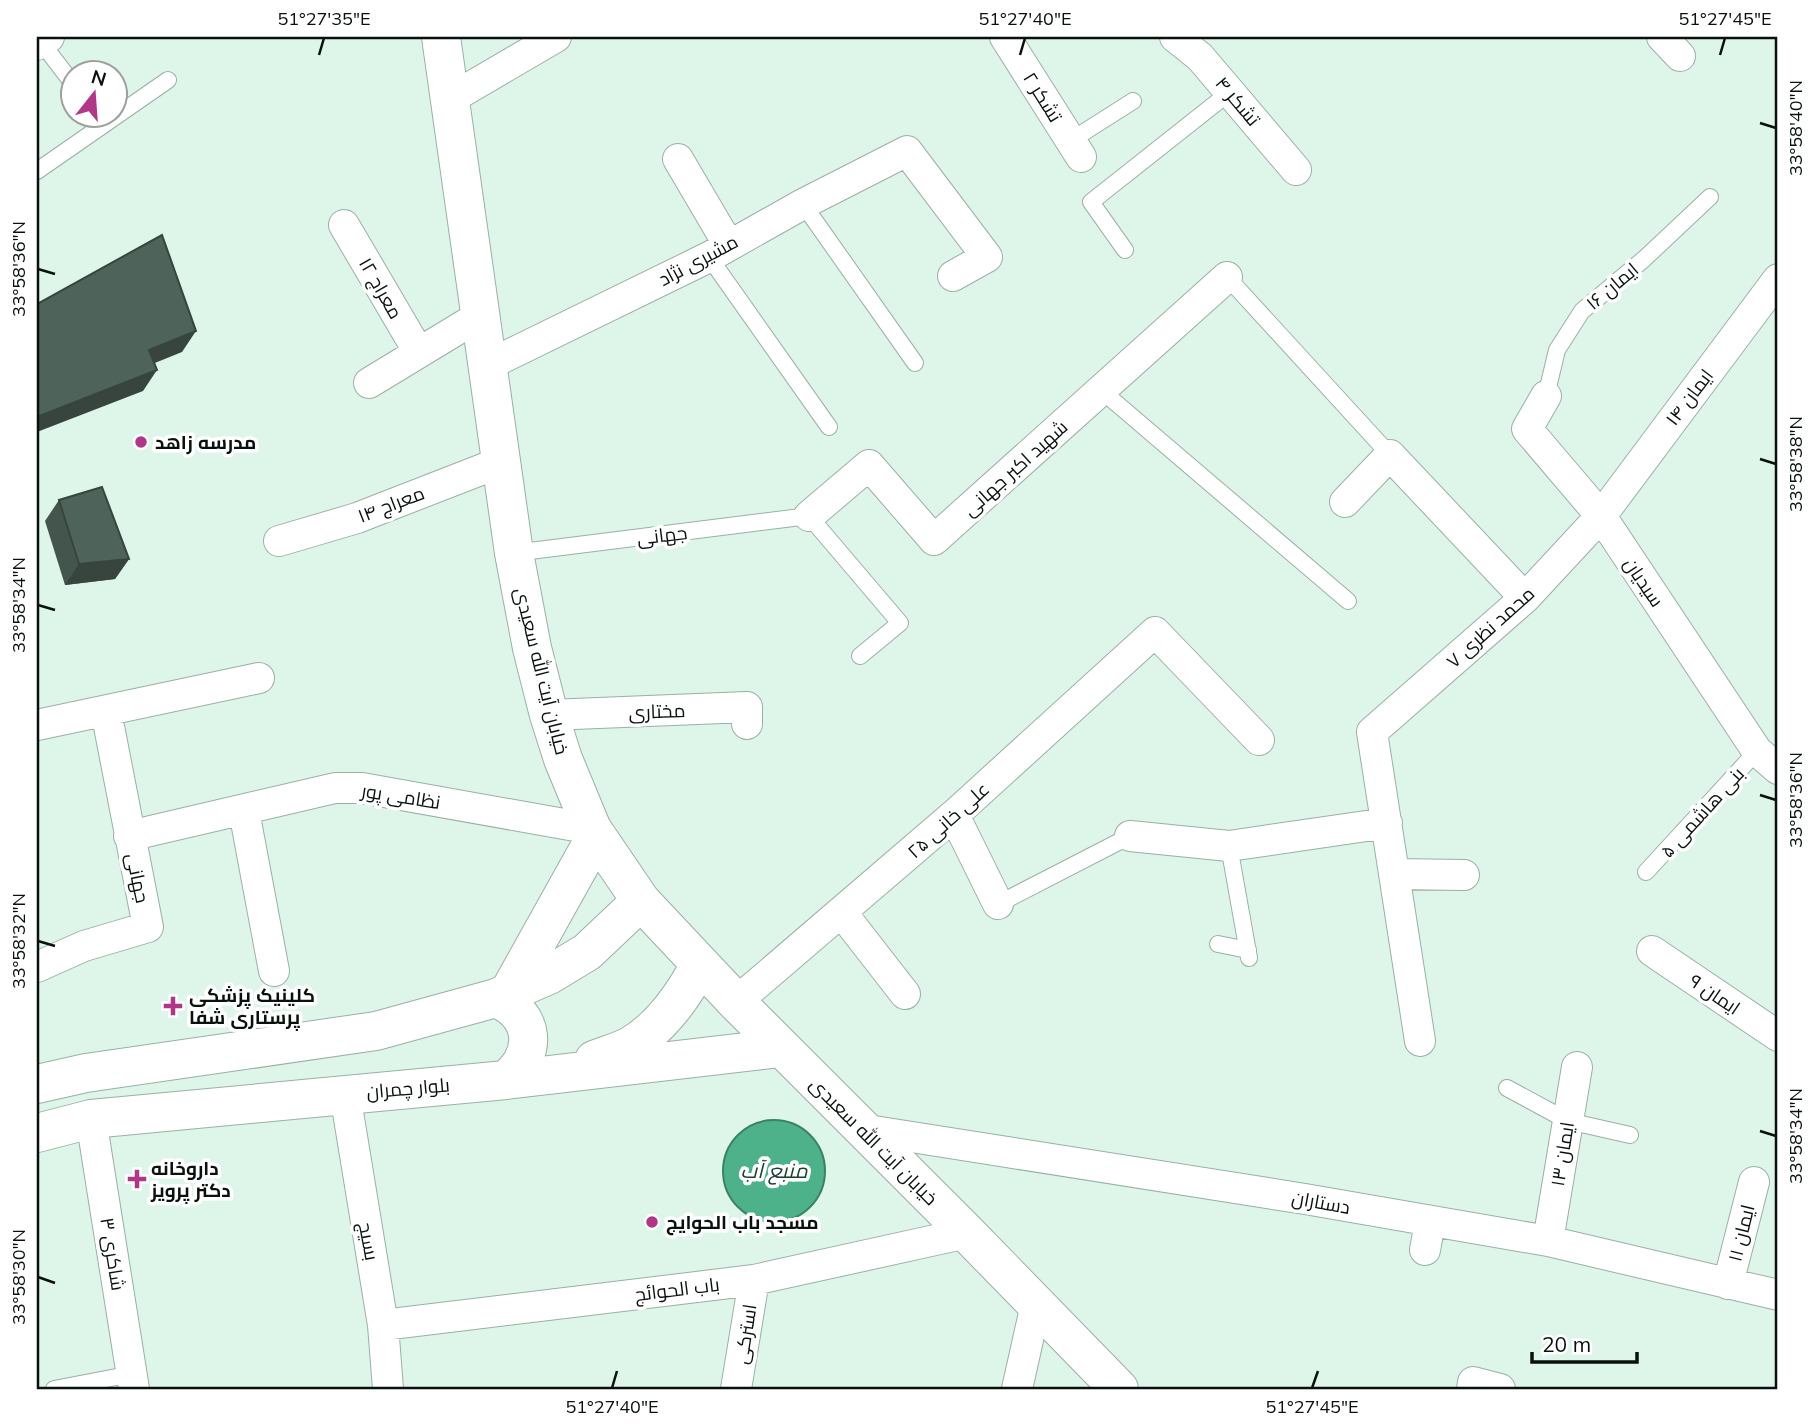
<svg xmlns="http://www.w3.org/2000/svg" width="1815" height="1426" viewBox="0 0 1815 1426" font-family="Mulish,Cairo,sans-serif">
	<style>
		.water { fill: #4db28a; stroke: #398264; stroke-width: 2 }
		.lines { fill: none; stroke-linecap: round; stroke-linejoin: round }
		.service-casing { stroke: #99b0a5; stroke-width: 18 }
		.minor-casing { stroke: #99b0a5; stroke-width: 32 }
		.secondary-casing { stroke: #99b0a5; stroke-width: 40 }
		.service { stroke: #fff; stroke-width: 16 }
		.minor { stroke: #fff; stroke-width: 30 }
		.secondary { stroke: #fff; stroke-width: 38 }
		.wall { fill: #43554d }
		.shaded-wall { fill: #37453e }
		.building { fill: #4e6359; stroke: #37453e; stroke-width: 2 }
		.ticks { fill: none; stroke: #09110d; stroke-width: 2.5 }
		.poi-dot { fill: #b23687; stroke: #fff; stroke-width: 2.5 }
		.labels { text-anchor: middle; stroke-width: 7; stroke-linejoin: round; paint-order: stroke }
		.street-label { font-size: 19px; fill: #09110d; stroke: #fff }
		.poi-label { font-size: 19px; font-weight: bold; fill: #09110d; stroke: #fff; text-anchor: start }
		.water-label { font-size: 21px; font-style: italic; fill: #184332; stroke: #fff }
		.neatline { fill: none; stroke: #09110d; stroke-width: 2.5 }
		.ticks-label { font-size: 18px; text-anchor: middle; fill: #09110d }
	</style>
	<rect width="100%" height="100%" fill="#def6ea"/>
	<!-- water -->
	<path class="water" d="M723 1171a51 51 0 1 1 102 0a51 51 0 1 1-102 0Z"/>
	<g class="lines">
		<defs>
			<path id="service" d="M 41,42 L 74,85
				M 1070,141 L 1133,101
				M 37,171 L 168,80
				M 803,204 L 915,363
				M 1125,250 L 1091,202 L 1230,92
				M 709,257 L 829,427
				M 1227,277 L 1390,455
				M 1102,391 L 1348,601
				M 1546,396 L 1557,350 L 1582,311 L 1644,259 L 1710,197
				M 514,553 L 809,516 L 900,623 L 860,656
				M 1229,846 L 1249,958
				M 1646,872 L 1757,751
				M 998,904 L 1130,836
				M 1218,944 L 1248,950
				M 1507,1088 L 1568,1121 L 1630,1135
				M 54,1389 L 132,1374"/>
			<path id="minor" d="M 1005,37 L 1081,157
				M 1175,37 L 1200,57 L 1296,170
				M 1662,37 L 1680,56
				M 37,45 L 49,37
				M 450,99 L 556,37
				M 678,159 L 728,244
				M 344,225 L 418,351
				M 488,365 L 709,257 L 803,204 L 907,151 L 987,257 L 953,276
				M 369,383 L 481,315
				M 1546,396 L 1527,429 L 1601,516 L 1757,751 L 1778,769
				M 1345,502 L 1390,455 L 1525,598
				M 809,516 L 869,465 L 934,540 L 1227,277
				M 279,541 L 357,518 L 501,462
				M 549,715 L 747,707 L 747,724
				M 37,725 L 259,678
				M 244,811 L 274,971
				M 954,815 L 998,904
				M 129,836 L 335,788 L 362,788 L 592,829
				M 1130,836 L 1229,846 L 1387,823
				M 1395,874 L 1464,875
				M 842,913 L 905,994
				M 1652,951 L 1778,1036
				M 37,967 L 84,946 L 148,927 L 106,711
				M 736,1002 L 954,815 L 1155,632 L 1259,740
				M 1420,1041 L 1372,732 L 1525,598 L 1601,516 L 1778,279
				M 345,1094 L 383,1325 L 388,1389
				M 91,1119 L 134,1389
				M 861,1129 L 1305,1199 L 1548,1241 L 1778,1295
				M 1548,1241 L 1577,1067
				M 1425,1250 L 1430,1222
				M 1728,1284 L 1754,1182
				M 383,1325 L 754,1280 L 967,1233
				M 736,1389 L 754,1280
				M 1017,1389 L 1036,1304
				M 1472,1389 L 1473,1382 L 1500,1389"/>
			<path id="secondary" d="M 441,37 L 514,553 L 532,648 L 549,715 L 563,759 L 592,829 L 641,901 L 736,1002 L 967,1233 L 1119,1389
				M 509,992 L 596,836
				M 496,998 C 536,1015 538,1054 506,1080
				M 594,1060 C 606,1055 619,1052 630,1046 C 660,1029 685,994 700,964
				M 37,1084 L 86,1073 L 376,1031 L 496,998 L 549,975 L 587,952 L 641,901
				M 37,1133 L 91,1119 L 506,1080 L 781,1048"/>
		</defs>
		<!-- service casing -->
		<use href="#service" class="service-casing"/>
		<!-- minor casing -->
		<use href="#minor" class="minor-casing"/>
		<!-- secondary casing -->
		<use href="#secondary" class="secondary-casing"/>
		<!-- service -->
		<use href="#service" class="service"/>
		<!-- minor -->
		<use href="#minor" class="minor"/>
		<!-- secondary -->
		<use href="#secondary" class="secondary"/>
	</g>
	<!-- wall -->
	<path class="wall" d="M 59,500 L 129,559 L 115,579 L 65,585 L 45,521 Z"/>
	<!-- shaded-wall -->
	<path class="shaded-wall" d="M 196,331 L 182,352 L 135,371 L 149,350 Z
		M 157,370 L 143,391 L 37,432 L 37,417 Z
		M 129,559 L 115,579 L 65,585 L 79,564 Z"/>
	<!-- building -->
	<path class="building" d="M 162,235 L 196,331 L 149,350 L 157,370 L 37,417 L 37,304 Z
		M 102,487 L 129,559 L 79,564 L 59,500 Z"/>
	<!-- ticks -->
	<path class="ticks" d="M 319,55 L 324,38M 1020,55 L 1025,38M 1720,55 L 1725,38M 1760,123 L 1776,128M 38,269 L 55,274M 1760,459 L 1776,464M 38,605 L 55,610M 1760,795 L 1776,800M 38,941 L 55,946M 1760,1131 L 1776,1136M 38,1277 L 55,1283M 612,1388 L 617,1371M 1312,1388 L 1318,1371"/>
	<!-- markers -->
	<g class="poi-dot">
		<circle cx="141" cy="442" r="7"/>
		<path d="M169.5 995.5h7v7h7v7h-7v7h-7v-7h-7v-7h7z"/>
		<path d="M133.5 1168.5h7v7h7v7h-7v7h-7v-7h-7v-7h7z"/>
		<circle cx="652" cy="1222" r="7"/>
	</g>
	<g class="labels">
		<!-- street labels -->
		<g class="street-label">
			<text transform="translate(1043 97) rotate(58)" y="7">تشکر ۲</text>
			<text transform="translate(1238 101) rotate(50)" y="7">تشکر ۴</text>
			<text transform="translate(698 260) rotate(-28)" y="7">مشیری نژاد</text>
			<text transform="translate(1612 286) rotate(-40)" y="7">ایمان ۱۶</text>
			<text transform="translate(381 288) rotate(60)" y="7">معراج ۱۲</text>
			<text transform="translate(1689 397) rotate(-53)" y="7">ایمان ۱۴</text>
			<text transform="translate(1015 468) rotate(-42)" y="7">شهید اکبر جهانی</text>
			<text transform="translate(391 504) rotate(-21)" y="7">معراج ۱۴</text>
			<text transform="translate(662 535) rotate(-7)" y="7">جهانی</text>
			<text transform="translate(1644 582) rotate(56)" y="7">سیدیان</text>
			<text transform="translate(1490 627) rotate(-42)" y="7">محمد نظری ۷</text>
			<text transform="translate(542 671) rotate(76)" y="7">خیابان آیت الله سعیدی</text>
			<text transform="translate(657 711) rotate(-2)" y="7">مختاری</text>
			<text transform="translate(401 796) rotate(9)" y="7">نظامی پور</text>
			<text transform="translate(1702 812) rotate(-48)" y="7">بنی هاشمی ۵</text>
			<text transform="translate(948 820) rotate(-42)" y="7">علی خانی ۲۵</text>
			<text transform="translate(138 878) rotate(78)" y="7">جهانی</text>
			<text transform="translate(1715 994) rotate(34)" y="7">ایمان ۹</text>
			<text transform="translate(408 1088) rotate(-5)" y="7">بلوار چمران</text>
			<text transform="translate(874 1141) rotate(45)" y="7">خیابان آیت الله سعیدی</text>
			<text transform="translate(1562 1154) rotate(-81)" y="7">ایمان ۱۳</text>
			<text transform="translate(1321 1202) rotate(10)" y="7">دستاران</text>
			<text transform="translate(1741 1233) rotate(-76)" y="7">ایمان ۱۱</text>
			<text transform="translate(369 1241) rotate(79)" y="7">بسیج</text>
			<text transform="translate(113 1254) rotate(81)" y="7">شاکری ۳</text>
			<text transform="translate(677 1289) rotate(-7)" y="7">باب الحوائج</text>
			<text transform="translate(745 1334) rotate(-81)" y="7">استرکی</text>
		</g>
		<!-- poi labels -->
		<g class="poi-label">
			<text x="155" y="449">مدرسه زاهد</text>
			<text x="189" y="1002">کلینیک پزشکی<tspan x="189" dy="22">پرستاری شفا</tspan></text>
			<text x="151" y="1175">داروخانه<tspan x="151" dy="22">دکتر پرویز</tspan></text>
			<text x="666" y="1229">مسجد باب الحوایج</text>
		</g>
		<!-- water labels -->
		<g class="water-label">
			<text x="774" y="1178">منبع آب</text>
		</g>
	</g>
	<!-- border -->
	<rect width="1815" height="1426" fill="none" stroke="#ffffff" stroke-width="77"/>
	<!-- north arrow -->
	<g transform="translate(94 94) rotate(17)"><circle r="33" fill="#ffffff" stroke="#9da09e" stroke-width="2"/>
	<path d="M0-5L12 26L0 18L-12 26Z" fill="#b23687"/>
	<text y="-10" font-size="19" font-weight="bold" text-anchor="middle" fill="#09110d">N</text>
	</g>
	<!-- scale -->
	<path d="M1532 1352v10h105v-10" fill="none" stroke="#09110d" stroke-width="3.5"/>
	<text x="1542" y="1352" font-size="21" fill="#09110d" stroke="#ffffff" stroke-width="5" paint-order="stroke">20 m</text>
	<rect x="38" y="38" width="1738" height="1350" class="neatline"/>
	<g class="ticks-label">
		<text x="324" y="25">51°27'35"E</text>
		<text x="1025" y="25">51°27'40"E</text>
		<text x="1725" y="25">51°27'45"E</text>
		<text transform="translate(1796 128) rotate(-90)" y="6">33°58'40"N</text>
		<text transform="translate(19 269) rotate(-90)" y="6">33°58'36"N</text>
		<text transform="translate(1796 464) rotate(-90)" y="6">33°58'38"N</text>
		<text transform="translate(19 605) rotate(-90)" y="6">33°58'34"N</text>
		<text transform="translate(1796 800) rotate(-90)" y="6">33°58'36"N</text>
		<text transform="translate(19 941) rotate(-90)" y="6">33°58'32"N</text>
		<text transform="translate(1796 1136) rotate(-90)" y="6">33°58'34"N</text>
		<text transform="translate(19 1277) rotate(-90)" y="6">33°58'30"N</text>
		<text x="612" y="1413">51°27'40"E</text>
		<text x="1312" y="1413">51°27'45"E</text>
	</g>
</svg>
